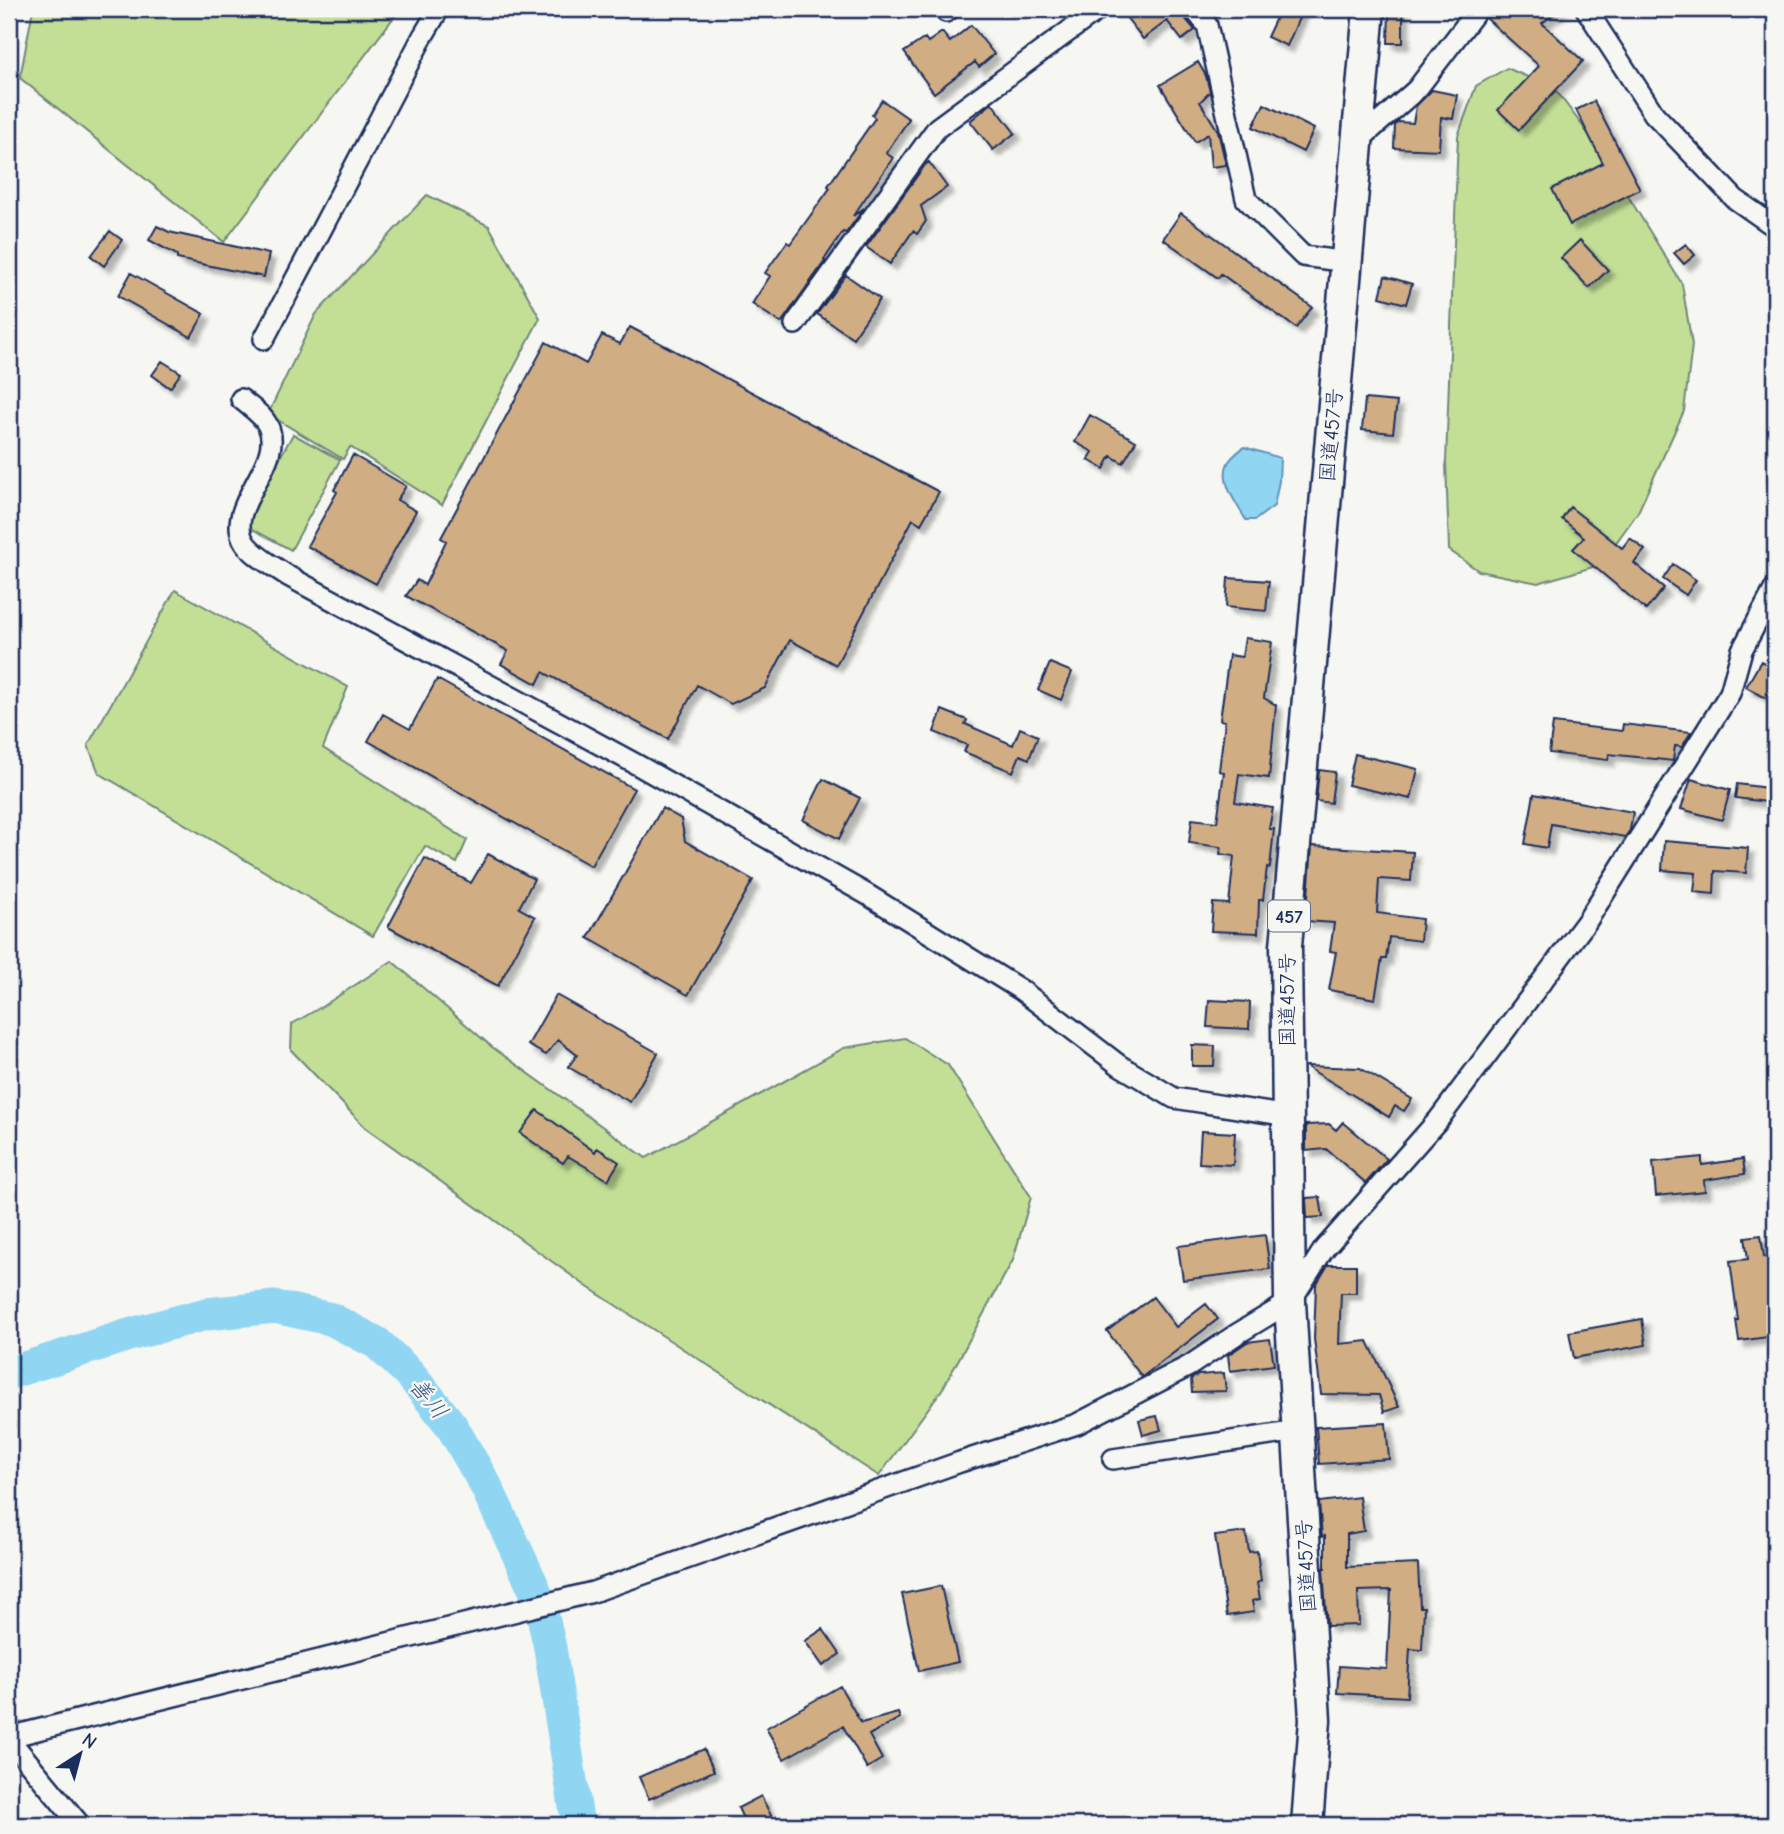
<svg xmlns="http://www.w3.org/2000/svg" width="1784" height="1834" viewBox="0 0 1784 1834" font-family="'Comic Neue','Klee One',sans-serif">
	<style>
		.green { fill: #c3df96; stroke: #6f877a; stroke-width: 2 }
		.water { fill: #90d6f2; stroke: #6193b7; stroke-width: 2 }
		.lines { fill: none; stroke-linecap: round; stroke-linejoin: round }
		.river { stroke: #90d6f2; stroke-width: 33 }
		.building { fill: #d1ad83; stroke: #1b2f5e; stroke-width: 2; filter: url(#shadow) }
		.minor-casing { stroke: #1b2f5e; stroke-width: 24 }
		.highway-casing { stroke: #1b2f5e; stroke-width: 35 }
		.minor { stroke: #f6f6f2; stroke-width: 19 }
		.highway { stroke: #f6f6f2; stroke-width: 30 }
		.labels { text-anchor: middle; stroke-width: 5; stroke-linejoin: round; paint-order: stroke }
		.shield { fill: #f6f6f2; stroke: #5d6b8a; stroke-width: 2 }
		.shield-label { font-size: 19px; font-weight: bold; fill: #1b2f5e }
		.street-label { font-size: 21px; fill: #1b2f5e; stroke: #f6f6f2 }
		.water-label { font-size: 23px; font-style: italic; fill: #385983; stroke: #f6f6f2 }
	</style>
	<defs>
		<filter id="shadow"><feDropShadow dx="6" dy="6" stdDeviation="2" flood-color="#0004"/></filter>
	</defs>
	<rect width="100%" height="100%" fill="#f6f6f2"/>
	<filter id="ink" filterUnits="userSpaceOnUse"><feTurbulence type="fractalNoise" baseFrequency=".0143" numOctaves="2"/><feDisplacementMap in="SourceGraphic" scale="14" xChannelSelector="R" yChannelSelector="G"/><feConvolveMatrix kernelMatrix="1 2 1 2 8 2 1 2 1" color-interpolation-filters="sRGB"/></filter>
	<g filter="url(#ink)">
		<!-- green -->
		<path class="green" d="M 33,9 L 400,9 L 224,242 L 20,78 Z
			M 1507,68 L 1555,89 L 1598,147 L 1682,284 L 1692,345 L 1684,411 L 1638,512 L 1600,565 L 1538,583 L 1479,571 L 1449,550 L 1446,462 L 1458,136 L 1476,86 Z
			M 427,195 L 489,226 L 540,318 L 442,505 L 350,447 L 343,459 L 268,414 L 316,314 Z
			M 293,434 L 340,460 L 291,550 L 243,524 Z
			M 175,590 L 348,687 L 323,748 L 467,840 L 457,863 L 425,846 L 373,936 L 99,773 L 88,745 Z
			M 392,961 L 492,1047 L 646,1158 L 844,1048 L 905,1038 L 948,1065 L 1031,1197 L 1013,1260 L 943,1388 L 879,1476 L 586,1286 L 365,1127 L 291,1050 L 292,1024 L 323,1006 Z"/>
		<!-- water -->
		<path class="water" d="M 1244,447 L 1280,458 L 1279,481 L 1274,506 L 1255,520 L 1246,520 C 1237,504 1219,482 1228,463 C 1231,457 1239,451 1244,447 Z"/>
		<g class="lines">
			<!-- river -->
			<path class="river" d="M 9,1373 L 132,1334 L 206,1314 L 275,1307 L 331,1319 L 377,1343 L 410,1374 L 451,1425 L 486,1486 L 534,1588 L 541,1608 L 550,1648 L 578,1825"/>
		</g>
		<!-- building -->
		<path class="building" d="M 1120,9 L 1182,9 L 1184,17 L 1195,30 L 1182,40 L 1167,21 L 1143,39 Z
			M 1280,9 L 1303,9 L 1287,46 L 1267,37 Z
			M 1389,9 L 1403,9 L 1403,43 L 1388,43 Z
			M 1490,9 L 1562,9 L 1542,23 L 1583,61 L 1519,130 L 1498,110 L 1539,66 L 1486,18 Z
			M 971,25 L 994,54 L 979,67 L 975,62 L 934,93 L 904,52 L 925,38 L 928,42 L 942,32 L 950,42 Z
			M 1198,62 L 1206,76 L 1210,92 L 1200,102 L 1218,131 L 1226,165 L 1211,167 L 1208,134 L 1195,142 L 1160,85 Z
			M 1432,90 L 1457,95 L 1453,119 L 1441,117 L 1439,150 L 1394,148 L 1395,125 L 1398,122 L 1413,123 L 1416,106 Z
			M 882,100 L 909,119 L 886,153 L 893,158 L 853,216 L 864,208 L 846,233 L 843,232 L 824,260 L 825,261 L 781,323 L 752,304 L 770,276 L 765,273 L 787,242 L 790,244 L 830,188 L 828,186 L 875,118 L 872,115 Z
			M 1594,101 L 1640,189 L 1570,225 L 1552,189 L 1603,163 L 1576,110 Z
			M 992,103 L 1015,133 L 993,150 L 970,121 Z
			M 1264,104 L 1314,129 L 1303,152 L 1253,127 Z
			M 929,162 L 947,187 L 921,206 L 926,221 L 917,234 L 913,231 L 890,264 L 866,247 L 925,165 Z
			M 1181,213 L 1312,307 L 1296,328 L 1221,274 L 1218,278 L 1163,239 Z
			M 157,226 L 169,232 L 269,254 L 264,277 L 177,259 L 177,255 L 149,240 Z
			M 110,231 L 122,240 L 104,266 L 91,256 Z
			M 1580,240 L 1608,270 L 1589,288 L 1561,258 Z
			M 1686,244 L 1695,255 L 1684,264 L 1674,253 Z
			M 131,273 L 204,314 L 191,337 L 118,296 Z
			M 846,275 L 880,299 L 853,338 L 817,314 Z
			M 1385,276 L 1412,284 L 1406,304 L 1380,297 Z
			M 630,327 L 939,492 L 921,524 L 913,519 L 836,665 L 790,640 L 765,688 L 731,704 L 697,685 L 668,739 L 543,672 L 537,684 L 501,664 L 508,651 L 406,596 L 417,580 L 425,585 L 446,541 L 441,538 L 546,342 L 586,364 L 602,335 L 620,344 Z
			M 162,361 L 181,373 L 170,388 L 152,375 Z
			M 1365,399 L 1397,402 L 1393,433 L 1362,430 Z
			M 1090,415 L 1136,441 L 1123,463 L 1111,456 L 1104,469 L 1088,460 L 1093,452 L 1075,442 Z
			M 353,455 L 406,486 L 397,500 L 416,511 L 376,584 L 307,546 L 337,492 L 334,490 Z
			M 1570,507 L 1622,548 L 1630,538 L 1645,550 L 1634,563 L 1664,588 L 1646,610 L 1573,549 L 1584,537 L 1562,519 Z
			M 1673,564 L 1696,580 L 1686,595 L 1663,579 Z
			M 1228,578 L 1269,581 L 1266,611 L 1226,607 Z
			M 1245,638 L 1272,642 L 1264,698 L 1276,705 L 1269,778 L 1239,774 L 1235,802 L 1273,808 L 1269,829 L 1274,829 L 1270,868 L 1267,867 L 1263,900 L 1259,900 L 1258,933 L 1211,931 L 1213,903 L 1229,904 L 1234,856 L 1220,854 L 1221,847 L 1189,843 L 1192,819 L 1217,822 L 1224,772 L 1219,771 L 1225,721 L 1220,720 L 1229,655 L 1242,657 Z
			M 1761,661 L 1775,670 L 1775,703 L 1746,687 Z
			M 1050,663 L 1072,672 L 1061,700 L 1038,690 Z
			M 437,679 L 634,789 L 591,866 L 368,741 L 383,714 L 410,729 Z
			M 942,710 L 967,720 L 965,724 L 1013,745 L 1020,728 L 1038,736 L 1029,759 L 1020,755 L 1013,772 L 964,752 L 967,745 L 934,732 Z
			M 1553,723 L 1622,731 L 1623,724 L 1691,732 L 1682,747 L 1675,746 L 1673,761 L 1609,754 L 1608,760 L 1549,753 Z
			M 1355,754 L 1418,769 L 1411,799 L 1348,785 Z
			M 1319,770 L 1335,772 L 1331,803 L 1316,801 Z
			M 823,779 L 860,798 L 839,839 L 803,820 Z
			M 1691,779 L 1730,790 L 1722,820 L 1681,809 Z
			M 1737,784 L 1775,789 L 1775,803 L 1735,798 Z
			M 1534,794 L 1633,812 L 1630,830 L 1625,837 L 1551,824 L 1547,848 L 1525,844 Z
			M 662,808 L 681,819 L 685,841 L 753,880 L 688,995 L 588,938 Z
			M 1664,841 L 1748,848 L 1746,873 L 1715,871 L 1714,894 L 1694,892 L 1696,873 L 1662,870 Z
			M 1312,846 L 1413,852 L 1411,881 L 1379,879 L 1377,913 L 1422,919 L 1420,941 L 1389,937 L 1386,959 L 1382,959 L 1375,999 L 1329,990 L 1336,952 L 1330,951 L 1334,923 L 1306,921 Z
			M 488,854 L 534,879 L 519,908 L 535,917 L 498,986 L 388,927 L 425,858 L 471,883 Z
			M 556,995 L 658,1053 L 630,1102 L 568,1067 L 577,1055 L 558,1040 L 546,1055 L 528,1045 Z
			M 1209,1000 L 1250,1002 L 1249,1029 L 1207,1027 Z
			M 1192,1045 L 1215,1046 L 1214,1066 L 1192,1066 Z
			M 1305,1066 L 1360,1068 L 1412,1099 L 1404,1111 L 1395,1106 L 1389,1117 Z
			M 537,1110 L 595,1152 L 597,1148 L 619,1162 L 608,1180 L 568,1156 L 563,1163 L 520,1133 Z
			M 1343,1122 L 1387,1159 L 1366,1183 L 1326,1149 L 1306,1151 L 1306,1125 L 1329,1124 L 1336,1130 Z
			M 1201,1131 L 1235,1133 L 1233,1165 L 1199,1163 Z
			M 1702,1157 L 1702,1165 L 1743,1159 L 1745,1174 L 1704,1180 L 1705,1191 L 1656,1196 L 1653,1162 Z
			M 1320,1197 L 1323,1217 L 1307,1218 L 1306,1198 Z
			M 1265,1235 L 1270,1269 L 1183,1280 L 1178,1246 Z
			M 1761,1235 L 1764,1257 L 1775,1255 L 1775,1296 L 1770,1297 L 1775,1336 L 1739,1341 L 1736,1320 L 1738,1320 L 1730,1261 L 1748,1259 L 1745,1237 Z
			M 1328,1265 L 1356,1265 L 1356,1293 L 1341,1293 L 1339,1344 L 1368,1341 L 1399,1407 L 1384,1412 L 1379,1395 L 1321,1394 L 1314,1339 L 1316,1285 Z
			M 1153,1297 L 1176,1327 L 1206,1304 L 1218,1319 L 1142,1377 L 1107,1331 Z
			M 1642,1319 L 1646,1345 L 1574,1358 L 1569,1332 Z
			M 1270,1339 L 1274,1365 L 1230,1371 L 1228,1355 L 1247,1342 Z
			M 1224,1373 L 1226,1391 L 1192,1392 L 1191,1379 L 1198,1375 Z
			M 1157,1416 L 1161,1430 L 1143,1435 L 1139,1420 Z
			M 1386,1423 L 1389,1459 L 1319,1464 L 1316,1427 Z
			M 1359,1497 L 1364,1531 L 1347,1534 L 1347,1567 L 1418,1564 L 1420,1607 L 1424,1607 L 1422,1650 L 1410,1649 L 1407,1697 L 1337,1693 L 1339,1666 L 1387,1669 L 1391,1590 L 1358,1591 L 1359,1625 L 1327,1626 L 1323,1568 L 1325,1568 L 1325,1536 L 1322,1537 L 1319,1502 Z
			M 1246,1532 L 1249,1552 L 1257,1551 L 1261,1581 L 1257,1583 L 1260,1599 L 1252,1601 L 1254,1612 L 1227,1616 L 1215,1536 Z
			M 941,1586 L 958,1662 L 919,1671 L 902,1594 Z
			M 823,1629 L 840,1654 L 823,1666 L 805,1641 Z
			M 840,1686 L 861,1723 L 898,1713 L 900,1718 L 869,1735 L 882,1759 L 867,1768 L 843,1726 L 784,1759 L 766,1728 Z
			M 704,1749 L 714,1771 L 649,1799 L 639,1777 Z
			M 761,1796 L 776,1825 L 746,1825 L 738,1808 Z"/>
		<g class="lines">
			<defs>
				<path id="minor" d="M 1194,9 L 1207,25 L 1246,199 L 1303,256 L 1347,262
					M 1586,9 L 1654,114 L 1735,199 L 1775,227
					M 946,12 L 950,9
					M 1357,142 L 1417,89 L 1478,9
					M 795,324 L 937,128 L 1099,9
					M 264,339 L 423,36 L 439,9
					M 241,399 C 250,407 263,415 268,426 C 286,463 222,508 245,543 C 254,556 275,567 288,576 L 634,763 L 868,895 L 1021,990 L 1119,1065 L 1174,1098 L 1288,1116
					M 1113,1459 L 1298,1431
					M 9,1737 L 593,1592 L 960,1462 L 1077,1424 L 1189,1366 L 1237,1334 L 1290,1302 L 1324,1249 L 1439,1119 L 1587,921 L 1730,693 L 1742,650 L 1775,588
					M 9,1739 L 80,1825"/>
				<path id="highway" d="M 1307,1825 L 1315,1720 L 1290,1302 L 1286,946 L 1369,9"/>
			</defs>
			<!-- minor casing -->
			<use href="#minor" class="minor-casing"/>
			<!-- highway casing -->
			<use href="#highway" class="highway-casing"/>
			<!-- minor -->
			<use href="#minor" class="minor"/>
			<!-- highway -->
			<use href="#highway" class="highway"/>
		</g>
	</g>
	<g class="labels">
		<!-- shield labels -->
		<rect class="shield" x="1268" y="900.5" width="42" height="31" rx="5"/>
		<g class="shield-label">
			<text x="1289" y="923">457</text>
		</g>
		<!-- street labels -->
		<g class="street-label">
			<text transform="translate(1331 435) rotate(-85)" y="7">国道457号</text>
			<text transform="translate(1287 1000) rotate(-90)" y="7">国道457号</text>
			<text transform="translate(1306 1566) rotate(-93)" y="7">国道457号</text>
		</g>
		<!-- water labels -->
		<g class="water-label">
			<text transform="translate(429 1398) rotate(51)" y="8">善川</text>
		</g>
	</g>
	<!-- margin -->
	<rect width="1784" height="1834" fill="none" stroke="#f6f6f2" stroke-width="35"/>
	<rect x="18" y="18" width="1749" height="1799" fill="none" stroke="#1b2f5e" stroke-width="2.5" filter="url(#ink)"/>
	<!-- north arrow -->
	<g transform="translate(80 1754) rotate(36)" stroke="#f6f6f2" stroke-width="5" paint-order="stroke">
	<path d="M0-5L12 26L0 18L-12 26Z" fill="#1b2f5e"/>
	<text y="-10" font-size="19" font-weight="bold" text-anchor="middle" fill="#1b2f5e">N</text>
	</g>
</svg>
